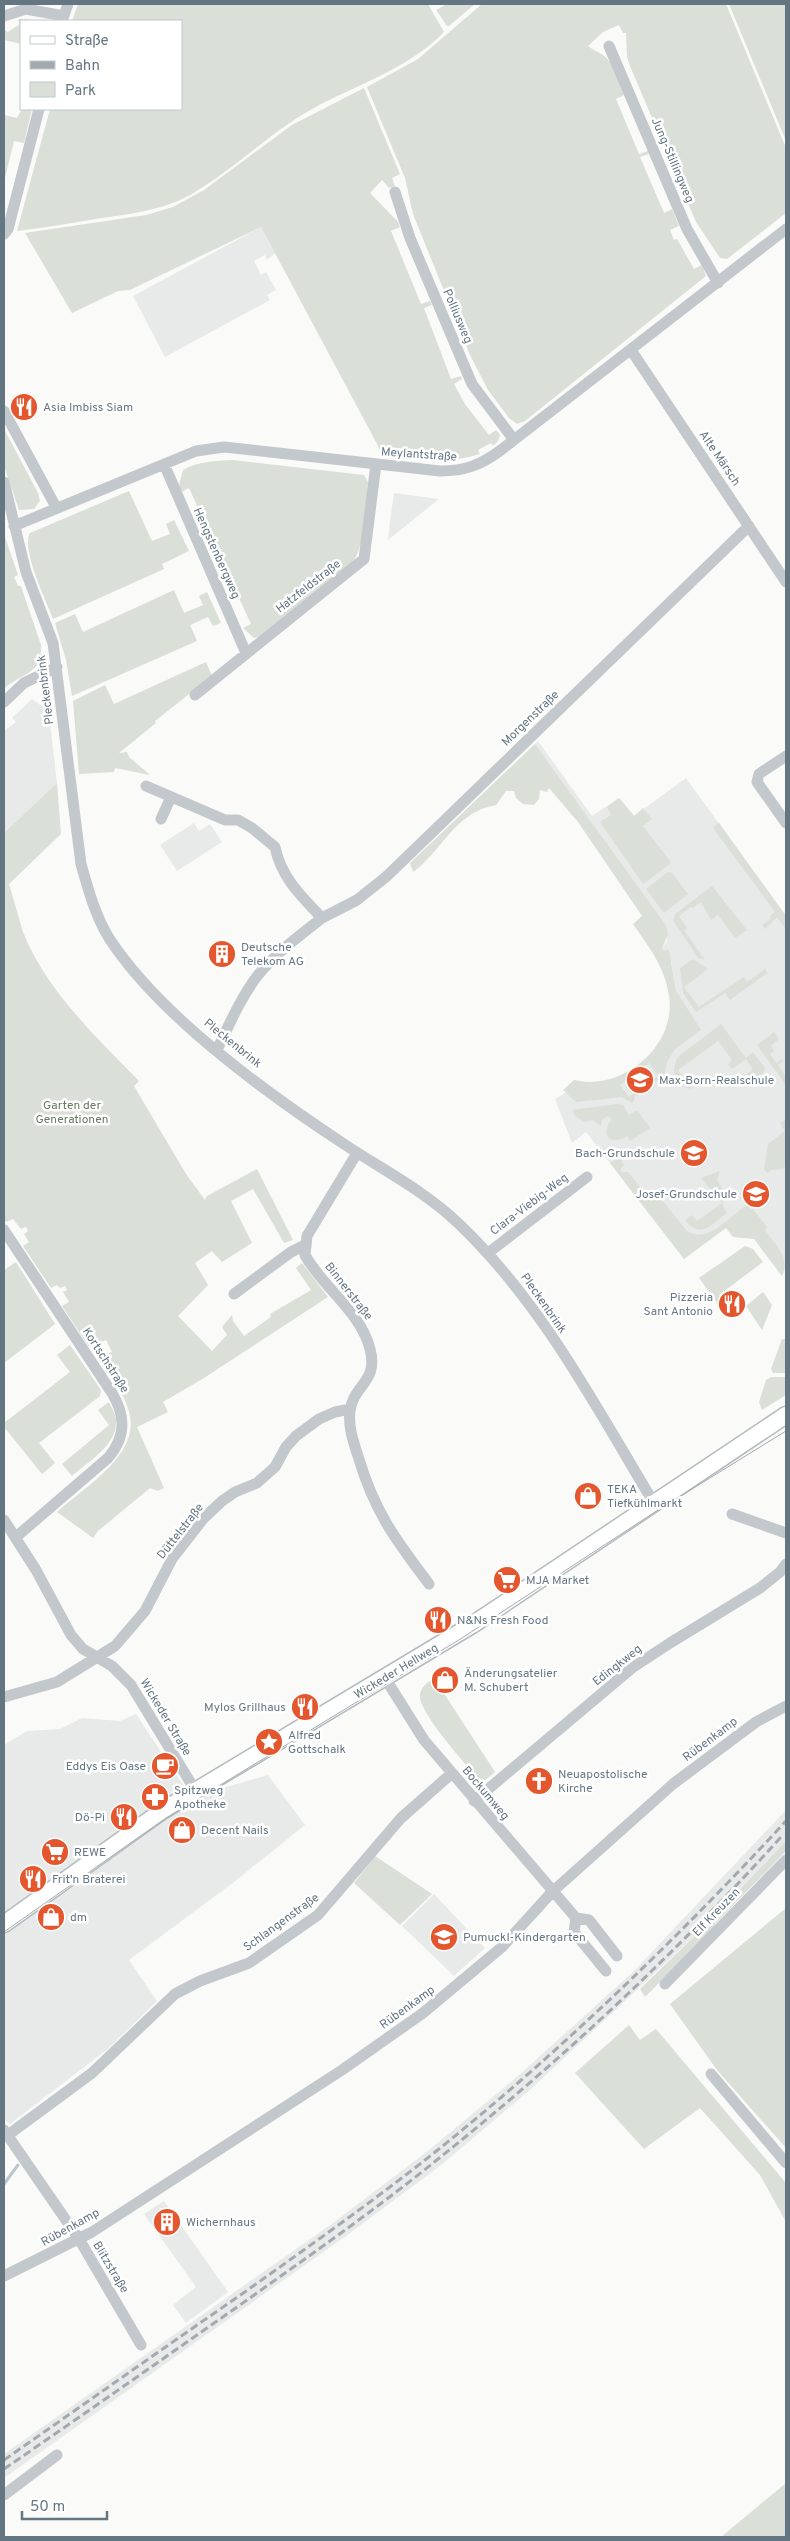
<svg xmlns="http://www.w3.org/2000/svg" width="790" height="2541" viewBox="0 0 790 2541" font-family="Overpass,sans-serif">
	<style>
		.built { fill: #e8e9e9 }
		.green { fill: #dadfd7 }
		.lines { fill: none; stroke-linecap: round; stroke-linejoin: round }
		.stream { stroke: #bbc7cb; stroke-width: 3 }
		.secondary-casing { stroke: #b3babf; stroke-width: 19 }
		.minor { stroke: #c3c8cc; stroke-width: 11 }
		.secondary { stroke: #fff; stroke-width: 16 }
		.tram { stroke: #a2aab0; stroke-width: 1 }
		.rail { stroke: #a2aab0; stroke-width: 3; stroke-dasharray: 8 4; stroke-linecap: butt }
		.labels { text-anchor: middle; stroke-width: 5; stroke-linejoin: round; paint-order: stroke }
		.street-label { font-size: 12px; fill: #657683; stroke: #fff }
		.poi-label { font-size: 12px; fill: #657683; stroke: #fff; text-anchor: start }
		.park-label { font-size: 12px; fill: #687a64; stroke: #fff }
	</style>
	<rect width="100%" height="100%" fill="#fafaf8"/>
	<!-- built -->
	<path class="built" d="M 261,227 L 275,253 L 267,260 L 265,255 L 254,261 L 261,275 L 266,272 L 276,290 L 267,295 L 270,300 L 165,357 L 133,296 Z
		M 394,493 L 439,499 L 388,540 L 390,521 Z
		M 32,699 L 40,705 L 48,706 L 57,783 L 4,833 L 4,731 L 16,722 L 12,718 Z
		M 538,741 L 592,816 L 619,798 L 634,816 L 686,778 L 786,916 L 786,1267 L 782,1276 L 738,1217 L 684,1259 L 586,1132 L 572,1143 L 555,1099 L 565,1093 L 598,1090 L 649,1063 L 674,1046 L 676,991 L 671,960 L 662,949 L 667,941 L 666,925 L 535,744 Z
		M 194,823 L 199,831 L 210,824 L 222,842 L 177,871 L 160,845 Z
		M 136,1714 L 191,1797 L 268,1775 L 305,1825 L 234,1882 L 129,1960 L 157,2001 L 109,2048 L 10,2124 L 4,2119 L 4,1745 L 27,1731 L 60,1729 L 82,1718 L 120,1721 Z
		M 786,1810 L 786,1841 L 706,1925 L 531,2089 L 440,2166 L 346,2236 L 4,2478 L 4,2454 L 333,2223 L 429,2150 L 519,2075 L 633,1972 Z
		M 434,1894 L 485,1948 L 454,1976 L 402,1926 Z
		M 164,2201 L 228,2292 L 186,2323 L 173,2305 L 196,2287 L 144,2214 Z"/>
	<!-- green -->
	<path class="green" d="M 78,4 L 428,4 L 444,32 C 408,69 358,84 314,108 C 270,132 234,170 190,195 C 161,211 128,214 96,219 C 70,223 43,228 17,231 L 50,109 L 181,109 L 181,21 L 72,21 Z
		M 447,4 L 475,4 L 449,26 L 447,26 L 436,10 Z
		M 482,4 L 726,4 L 786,148 L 786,213 L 727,259 L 720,258 L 696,222 L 630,66 L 627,57 L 626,33 L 623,33 L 619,25 L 603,32 L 588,46 C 593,50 599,52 604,56 C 615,64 619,83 624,95 L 616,99 L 639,154 L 648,151 L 649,154 L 640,157 L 664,213 L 672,209 L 679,226 L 670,230 L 674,240 L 677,239 L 694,269 L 702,265 L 706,276 L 525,421 L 517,424 L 509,418 L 488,390 L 470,355 L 413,214 L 405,178 L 367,87 L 418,59 Z
		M 729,4 L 786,4 L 786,141 Z
		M 20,19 L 44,21 L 21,21 L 21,44 L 4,40 L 4,30 L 8,32 L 20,24 L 18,20 Z
		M 364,88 L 400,174 L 392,178 L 395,186 L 389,188 L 382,180 L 370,193 L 398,222 L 400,227 L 391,231 L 421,304 L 430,301 L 432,305 L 424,308 L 451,379 L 461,376 L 462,379 L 454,384 L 465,404 L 489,435 L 496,430 L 500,435 L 498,441 L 493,446 L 491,443 L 478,450 L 480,454 C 445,465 418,459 383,455 L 261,227 L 130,290 L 118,291 L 72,313 L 25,233 L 146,215 L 173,207 L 204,190 L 292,125 Z
		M 22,109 L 32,109 L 24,143 L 14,141 L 4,182 L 4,115 L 17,118 Z
		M 4,429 L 38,493 L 40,501 L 34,509 L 19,510 L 4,466 Z
		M 233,460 L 364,475 L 368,482 C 365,509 367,543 351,565 L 260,637 L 254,638 L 243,628 L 251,624 L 189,488 L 181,492 L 179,485 L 183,470 C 199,461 216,461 233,460 Z
		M 129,491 L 152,541 L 170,534 L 166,524 L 174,520 L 189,551 L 162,564 L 164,569 L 53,619 C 46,600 21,550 30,533 Z
		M 4,534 L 18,575 L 14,577 L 18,586 L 21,586 L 41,645 C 43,675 22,672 4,689 Z
		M 174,590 L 184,613 L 203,605 L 199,596 L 207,592 L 221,623 L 213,626 L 208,617 L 190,625 L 197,641 L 72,696 L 66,660 L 55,623 L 75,614 L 83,632 Z
		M 206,662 L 212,676 L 155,721 L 156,723 L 119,753 L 127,752 L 129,757 L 150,775 L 115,768 L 114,772 L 79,774 L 73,701 L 105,685 L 114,704 Z
		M 535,744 L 666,925 L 668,934 L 662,949 L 664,951 L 669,950 L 676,991 L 701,1030 L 675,1049 L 667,1062 L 664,1077 L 652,1083 L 649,1088 L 646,1084 L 658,1076 L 649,1063 L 620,1085 L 629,1097 L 641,1088 L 644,1091 L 635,1096 L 634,1101 L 632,1103 L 622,1097 L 576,1102 L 563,1090 L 574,1080 C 622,1092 677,1046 669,996 C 665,967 649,947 633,924 L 642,916 L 578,822 L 549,788 L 547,792 L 540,790 L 539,799 L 534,805 L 523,804 L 516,798 L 514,791 L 506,791 L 496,805 C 454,812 441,853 413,872 L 410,863 Z
		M 57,783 L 61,834 L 9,884 C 14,900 18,916 23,932 C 46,990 96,1037 139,1081 L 134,1086 L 186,1174 L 205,1200 L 207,1196 L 257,1169 L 293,1240 L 284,1243 L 253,1189 L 231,1201 L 252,1243 L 222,1262 L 212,1251 L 195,1263 L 208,1285 L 178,1316 L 212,1351 L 227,1335 L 222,1327 L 232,1315 L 233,1321 L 244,1336 L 271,1317 L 270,1314 L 311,1290 L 296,1268 L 302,1263 L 328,1297 L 204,1378 L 163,1402 L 168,1412 L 137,1427 L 164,1488 L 158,1491 L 150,1488 L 98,1531 L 93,1538 L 57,1512 C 83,1488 138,1456 130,1416 C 127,1397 112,1381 102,1366 L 111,1361 L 107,1354 L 112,1352 L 106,1340 L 89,1347 L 62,1306 L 69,1302 L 63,1292 L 67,1290 L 65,1286 L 60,1288 L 57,1285 L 51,1288 L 23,1246 L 29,1242 L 24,1234 L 28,1231 L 26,1227 L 21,1229 L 13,1219 L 6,1222 L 4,1219 L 4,833 Z
		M 619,798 L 634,816 L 643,808 L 652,819 L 643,826 L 670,861 L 671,863 L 643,884 L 600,822 L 611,815 L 607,807 Z
		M 719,823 L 786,916 L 786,929 L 777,917 L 765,929 L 762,925 L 771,919 L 770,916 L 775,912 L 716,832 L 713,827 Z
		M 668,872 L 672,873 L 688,894 L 664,913 L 646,889 Z
		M 712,886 L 747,930 L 735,938 L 718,915 L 711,920 L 701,902 L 693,908 L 691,907 L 679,916 L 687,928 L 684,930 L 705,960 L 698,958 L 673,920 L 675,914 Z
		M 693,959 L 708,969 L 684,987 L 699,1007 L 744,977 L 747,982 L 765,969 L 767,973 L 730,1000 L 725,993 L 696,1012 L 683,993 L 680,968 Z
		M 721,1024 L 746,1058 L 753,1052 L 765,1068 L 764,1072 L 752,1082 L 747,1080 L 747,1074 L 753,1069 L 746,1059 L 732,1069 L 728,1064 L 732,1060 L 718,1041 L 678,1070 L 692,1089 L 680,1086 C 673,1076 672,1066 679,1056 Z
		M 774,1032 L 779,1039 L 771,1046 L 774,1051 L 770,1054 L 776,1063 L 782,1059 L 784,1061 L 778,1065 L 786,1077 L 786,1085 L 757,1045 Z
		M 617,1104 L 623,1105 L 629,1115 L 637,1110 L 650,1128 L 630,1141 L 627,1136 C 609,1147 600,1134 612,1119 L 607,1116 L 602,1120 L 601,1126 L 593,1120 L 585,1122 L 575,1116 L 572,1110 Z
		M 786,1119 L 786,1165 L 783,1169 L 771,1170 L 767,1173 L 764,1169 L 768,1144 L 785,1131 L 780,1123 Z
		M 617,1159 L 621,1160 L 624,1165 L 621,1168 L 621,1172 L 628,1172 L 650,1200 L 658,1195 L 687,1231 C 707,1245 730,1216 747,1205 L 751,1210 L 753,1209 L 767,1227 L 765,1230 C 776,1246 790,1256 782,1276 L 754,1239 L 733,1237 L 726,1228 L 684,1259 L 610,1163 Z
		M 720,1171 L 717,1180 L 724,1192 L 723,1206 L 727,1213 C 712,1224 701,1240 685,1220 L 692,1215 L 697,1221 L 722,1203 L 701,1178 Z
		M 745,1246 L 753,1249 L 763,1262 L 719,1295 L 729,1310 L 724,1312 L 699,1278 Z
		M 16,1262 L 55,1324 L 4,1363 L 4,1270 Z
		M 763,1292 L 772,1305 L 762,1330 L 746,1306 Z
		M 782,1339 L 786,1339 L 786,1373 L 773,1373 L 771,1369 Z
		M 70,1345 L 101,1390 L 100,1396 L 39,1443 L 55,1463 L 42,1474 L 4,1427 L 4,1423 L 70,1372 L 57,1355 Z
		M 771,1377 L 786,1377 L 786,1395 L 762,1410 L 759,1402 L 766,1380 Z
		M 109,1402 C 111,1407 116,1414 116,1420 C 118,1445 88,1462 72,1476 L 62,1464 L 109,1425 L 98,1410 Z
		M 434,1678 L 495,1772 L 482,1783 C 469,1768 419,1713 420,1696 C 420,1687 428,1682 434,1678 Z
		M 786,1841 L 786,1851 L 714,1925 L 715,1927 L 645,1997 L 640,1989 L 706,1925 Z
		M 375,1856 L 432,1894 L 400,1925 L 354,1883 Z
		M 786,1908 L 786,2148 L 717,2070 L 670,2004 Z
		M 629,2025 L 640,2040 L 656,2029 L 786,2183 L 786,2222 L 760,2175 L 700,2108 L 644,2149 L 575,2073 Z
		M 786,2483 L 786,2537 L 721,2537 Z"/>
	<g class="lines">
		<!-- stream -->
		<path class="stream" d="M 4,2184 L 18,2165"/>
		<defs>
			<path id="secondary" d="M 4,1924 L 162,1811 L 472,1625 L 786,1415"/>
		</defs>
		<!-- secondary casing -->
		<use href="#secondary" class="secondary-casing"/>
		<!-- minor -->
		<path class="minor" d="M 4,16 L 26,9 L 64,16
			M 62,21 L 68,4
			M 609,46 L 687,229 L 718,283
			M 395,192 L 410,238 L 472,384 L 514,440
			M 4,234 L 8,229 L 39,109
			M 631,350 L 786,582
			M 4,411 L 56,507
			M 164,464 L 246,653
			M 4,482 L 26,572 L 53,643 L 81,864 C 88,889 95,915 109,938 C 160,1017 272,1097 350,1148 C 387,1172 427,1193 459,1224 C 542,1303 596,1407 655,1505
			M 14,526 L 196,451 L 224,447 L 440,471 C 465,471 481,465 501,450 L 786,229
			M 195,695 L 364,559 L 376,464
			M 4,702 L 24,683 L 57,667
			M 786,756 L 759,774 L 757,782 L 786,823
			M 146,786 L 225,820 L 238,820 L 252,828 L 275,847 C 281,877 301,896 322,918 C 300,935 276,953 258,975 C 241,997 229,1025 217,1050
			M 161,819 L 171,797
			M 322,918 L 357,900 L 387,876 L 749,526
			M 357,1153 L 307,1236 L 305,1255 C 323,1288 361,1312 370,1349 C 379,1382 353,1385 350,1411 C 348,1426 353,1441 358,1456 C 374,1511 395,1539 429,1584
			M 4,1230 L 112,1393 C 126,1416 126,1437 108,1458 L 16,1537
			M 488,1253 L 587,1177
			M 234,1294 L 291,1252 L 305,1245
			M 732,1514 L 786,1533
			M 4,1520 L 36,1570 L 71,1635 L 83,1649 L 112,1666 L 131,1685 L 195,1790
			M 385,1678 L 424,1740 L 576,1918
			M 4,1697 L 57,1682 L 115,1646 L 145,1611 L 172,1559 L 203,1519 L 222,1501 L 235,1492 L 257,1483 L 275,1467 L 286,1447 L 296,1436 L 319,1419 L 335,1412 L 350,1409
			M 474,1801 L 632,1668 L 670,1643 L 760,1588 L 780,1572 L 786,1564
			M 606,1971 L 574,1932 L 576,1918 L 589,1920 L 617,1956
			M 665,1984 L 786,1860
			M 711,2074 L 786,2163
			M 4,2130 L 79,2239 L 141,2345
			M 8,2135 L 92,2073 L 175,1994 L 200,1981 L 249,1963 L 318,1915 L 401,1818 L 451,1774
			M 4,2276 L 92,2232 L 342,2070 L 423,2013 L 502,1947 L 552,1892 L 673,1784 L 756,1722 L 786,1706
			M 4,2495 L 57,2455"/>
		<!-- secondary -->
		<use href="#secondary" class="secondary"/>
		<!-- tram -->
		<path class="tram" d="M 4,1932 L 166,1818 L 462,1638 L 658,1510 L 786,1431"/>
		<!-- rail -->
		<path class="rail" d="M 4,2460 C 83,2405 162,2349 242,2294 C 308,2247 375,2200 439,2149 C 563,2049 678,1938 786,1821
			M 4,2469 C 83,2415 161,2360 240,2305 C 309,2256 378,2208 443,2155 C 564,2058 677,1952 781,1837"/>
	</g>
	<!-- icons -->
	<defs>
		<symbol id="restaurant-disc" viewBox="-11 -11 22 22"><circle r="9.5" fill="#e4572e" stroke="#fff"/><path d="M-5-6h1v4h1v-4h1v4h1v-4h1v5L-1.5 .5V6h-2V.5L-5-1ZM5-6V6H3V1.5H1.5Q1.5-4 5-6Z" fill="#fff"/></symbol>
		<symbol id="building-disc" viewBox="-11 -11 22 22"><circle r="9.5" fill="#e4572e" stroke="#fff"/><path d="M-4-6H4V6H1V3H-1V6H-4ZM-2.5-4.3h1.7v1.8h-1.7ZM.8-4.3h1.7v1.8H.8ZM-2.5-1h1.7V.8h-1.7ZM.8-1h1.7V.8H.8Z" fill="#fff"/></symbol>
		<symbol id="school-disc" viewBox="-11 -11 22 22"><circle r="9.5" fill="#e4572e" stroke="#fff"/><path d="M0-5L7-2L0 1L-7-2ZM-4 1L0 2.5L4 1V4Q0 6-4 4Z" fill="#fff"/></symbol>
		<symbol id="shop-disc" viewBox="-11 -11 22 22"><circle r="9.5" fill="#e4572e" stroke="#fff"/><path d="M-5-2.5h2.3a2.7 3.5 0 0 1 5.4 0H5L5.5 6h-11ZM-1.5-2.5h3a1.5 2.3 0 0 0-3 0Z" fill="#fff"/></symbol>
		<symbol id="supermarket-disc" viewBox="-11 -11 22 22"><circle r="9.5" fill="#e4572e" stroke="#fff"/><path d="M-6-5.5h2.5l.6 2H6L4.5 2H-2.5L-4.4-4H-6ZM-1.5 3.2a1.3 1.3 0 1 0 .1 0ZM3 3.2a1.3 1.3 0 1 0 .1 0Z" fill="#fff"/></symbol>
		<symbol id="sight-disc" viewBox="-11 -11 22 22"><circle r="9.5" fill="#e4572e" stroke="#fff"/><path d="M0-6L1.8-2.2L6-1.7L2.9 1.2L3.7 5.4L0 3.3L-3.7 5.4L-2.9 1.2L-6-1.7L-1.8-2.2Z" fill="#fff"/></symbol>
		<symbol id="cafe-disc" viewBox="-11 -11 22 22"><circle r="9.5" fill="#e4572e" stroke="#fff"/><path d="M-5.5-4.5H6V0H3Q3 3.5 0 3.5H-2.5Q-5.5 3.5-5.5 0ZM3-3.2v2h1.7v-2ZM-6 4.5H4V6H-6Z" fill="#fff"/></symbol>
		<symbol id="church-disc" viewBox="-11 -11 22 22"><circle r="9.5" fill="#e4572e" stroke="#fff"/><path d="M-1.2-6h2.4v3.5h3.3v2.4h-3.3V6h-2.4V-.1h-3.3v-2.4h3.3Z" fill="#fff"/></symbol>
		<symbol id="pharmacy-disc" viewBox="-11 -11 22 22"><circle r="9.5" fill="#e4572e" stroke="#fff"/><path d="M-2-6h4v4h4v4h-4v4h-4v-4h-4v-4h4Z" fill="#fff"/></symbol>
	</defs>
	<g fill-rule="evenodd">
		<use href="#restaurant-disc" x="8" y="391" width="32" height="32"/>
		<use href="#building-disc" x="206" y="938" width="32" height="32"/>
		<use href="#school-disc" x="624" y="1064" width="32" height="32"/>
		<use href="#school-disc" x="678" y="1137" width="32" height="32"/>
		<use href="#school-disc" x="740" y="1178" width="32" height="32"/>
		<use href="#restaurant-disc" x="716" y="1288" width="32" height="32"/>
		<use href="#shop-disc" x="572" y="1480" width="32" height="32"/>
		<use href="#supermarket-disc" x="491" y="1564" width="32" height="32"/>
		<use href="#restaurant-disc" x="422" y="1604" width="32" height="32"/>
		<use href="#shop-disc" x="429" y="1664" width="32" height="32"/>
		<use href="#restaurant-disc" x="289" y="1691" width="32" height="32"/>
		<use href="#sight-disc" x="253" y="1726" width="32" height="32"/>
		<use href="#cafe-disc" x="149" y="1750" width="32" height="32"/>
		<use href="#church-disc" x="523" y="1765" width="32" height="32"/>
		<use href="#pharmacy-disc" x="139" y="1781" width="32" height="32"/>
		<use href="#restaurant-disc" x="108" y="1801" width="32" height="32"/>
		<use href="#shop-disc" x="166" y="1814" width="32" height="32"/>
		<use href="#supermarket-disc" x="39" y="1836" width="32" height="32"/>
		<use href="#restaurant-disc" x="17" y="1863" width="32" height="32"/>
		<use href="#shop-disc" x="35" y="1901" width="32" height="32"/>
		<use href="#school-disc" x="428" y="1921" width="32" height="32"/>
		<use href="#building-disc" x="151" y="2206" width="32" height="32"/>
	</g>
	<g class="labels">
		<!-- street labels -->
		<g class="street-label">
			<text transform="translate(673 160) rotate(67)" y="4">Jung-Stillingweg</text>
			<text transform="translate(458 316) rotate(67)" y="4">Polliusweg</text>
			<text transform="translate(419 454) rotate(4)" y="4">Meylantstraße</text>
			<text transform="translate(720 458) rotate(56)" y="4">Alte Märsch</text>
			<text transform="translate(217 553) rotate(66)" y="4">Hengstenbergweg</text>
			<text transform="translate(308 586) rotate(-38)" y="4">Hatzfeldstraße</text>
			<text transform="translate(45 690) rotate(-97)" y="4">Pleckenbrink</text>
			<text transform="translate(530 718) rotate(-44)" y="4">Morgenstraße</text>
			<text transform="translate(233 1043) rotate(39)" y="4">Pleckenbrink</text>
			<text transform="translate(529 1204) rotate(-37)" y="4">Clara-Viebig-Weg</text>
			<text transform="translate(349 1291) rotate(52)" y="4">Binnerstraße</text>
			<text transform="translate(544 1303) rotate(55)" y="4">Pleckenbrink</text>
			<text transform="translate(106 1360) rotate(57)" y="4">Kortschstraße</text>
			<text transform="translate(180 1531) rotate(-52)" y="4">Düttelstraße</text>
			<text transform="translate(617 1665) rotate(-38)" y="4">Edingkweg</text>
			<text transform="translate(396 1671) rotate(-31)" y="4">Wickeder Hellweg</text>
			<text transform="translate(166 1717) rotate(59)" y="4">Wickeder Straße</text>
			<text transform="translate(710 1739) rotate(-37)" y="4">Rübenkamp</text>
			<text transform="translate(486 1793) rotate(50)" y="4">Bockumweg</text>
			<text transform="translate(716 1912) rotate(-46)" y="4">Elf Kreuzen</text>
			<text transform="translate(281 1922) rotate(-36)" y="4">Schlangenstraße</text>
			<text transform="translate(407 2007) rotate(-36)" y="4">Rübenkamp</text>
			<text transform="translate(70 2227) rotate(-29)" y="4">Rübenkamp</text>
			<text transform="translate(111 2267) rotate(59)" y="4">Blitzstraße</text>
		</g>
		<!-- poi labels -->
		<g class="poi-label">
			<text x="43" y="411">Asia Imbiss Siam</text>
			<text x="241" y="951">Deutsche<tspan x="241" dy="14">Telekom AG</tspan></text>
			<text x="659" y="1084">Max-Born-Realschule</text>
			<text x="675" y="1157" text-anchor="end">Bach-Grundschule</text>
			<text x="737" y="1198" text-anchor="end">Josef-Grundschule</text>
			<text x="713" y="1301" text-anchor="end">Pizzeria<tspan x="713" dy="14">Sant Antonio</tspan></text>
			<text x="607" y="1493">TEKA<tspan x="607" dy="14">Tiefkühlmarkt</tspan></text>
			<text x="526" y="1584">MJA Market</text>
			<text x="457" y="1624">N&amp;Ns Fresh Food</text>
			<text x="464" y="1677">Änderungsatelier<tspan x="464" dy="14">M. Schubert</tspan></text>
			<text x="286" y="1711" text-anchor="end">Mylos Grillhaus</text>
			<text x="288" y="1739">Alfred<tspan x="288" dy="14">Gottschalk</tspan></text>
			<text x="146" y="1770" text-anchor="end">Eddys Eis Oase</text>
			<text x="558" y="1778">Neuapostolische<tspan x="558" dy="14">Kirche</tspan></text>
			<text x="174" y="1794">Spitzweg<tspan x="174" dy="14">Apotheke</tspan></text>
			<text x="105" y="1821" text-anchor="end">Dö-Pi</text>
			<text x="201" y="1834">Decent Nails</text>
			<text x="74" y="1856">REWE</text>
			<text x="52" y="1883">Frit'n Braterei</text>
			<text x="70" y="1921">dm</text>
			<text x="463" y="1941">Pumuckl-Kindergarten</text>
			<text x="186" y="2226">Wichernhaus</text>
		</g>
		<!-- park labels -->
		<g class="park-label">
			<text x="72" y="1109">Garten der<tspan x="72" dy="14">Generationen</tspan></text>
		</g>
	</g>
	<!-- border -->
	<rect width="790" height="2541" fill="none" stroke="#657683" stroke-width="10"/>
	<!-- legend -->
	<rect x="20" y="20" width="162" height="90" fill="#ffffff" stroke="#c1c8cd"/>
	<rect x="30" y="36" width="25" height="8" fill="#ffffff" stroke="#c1c8cd"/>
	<text x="65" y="45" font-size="15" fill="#657683">Straße</text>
	<rect x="30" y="61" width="25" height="8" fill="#a2aab0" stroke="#c1c8cd"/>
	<text x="65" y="70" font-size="15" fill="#657683">Bahn</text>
	<rect x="30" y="82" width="25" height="15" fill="#dadfd7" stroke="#c1c8cd"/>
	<text x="65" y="95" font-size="15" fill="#657683">Park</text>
	<!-- scale -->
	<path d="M22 2511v8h85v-8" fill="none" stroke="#657683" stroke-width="2.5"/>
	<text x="30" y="2511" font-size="15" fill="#657683" stroke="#ffffff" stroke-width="4" paint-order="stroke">50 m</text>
</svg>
